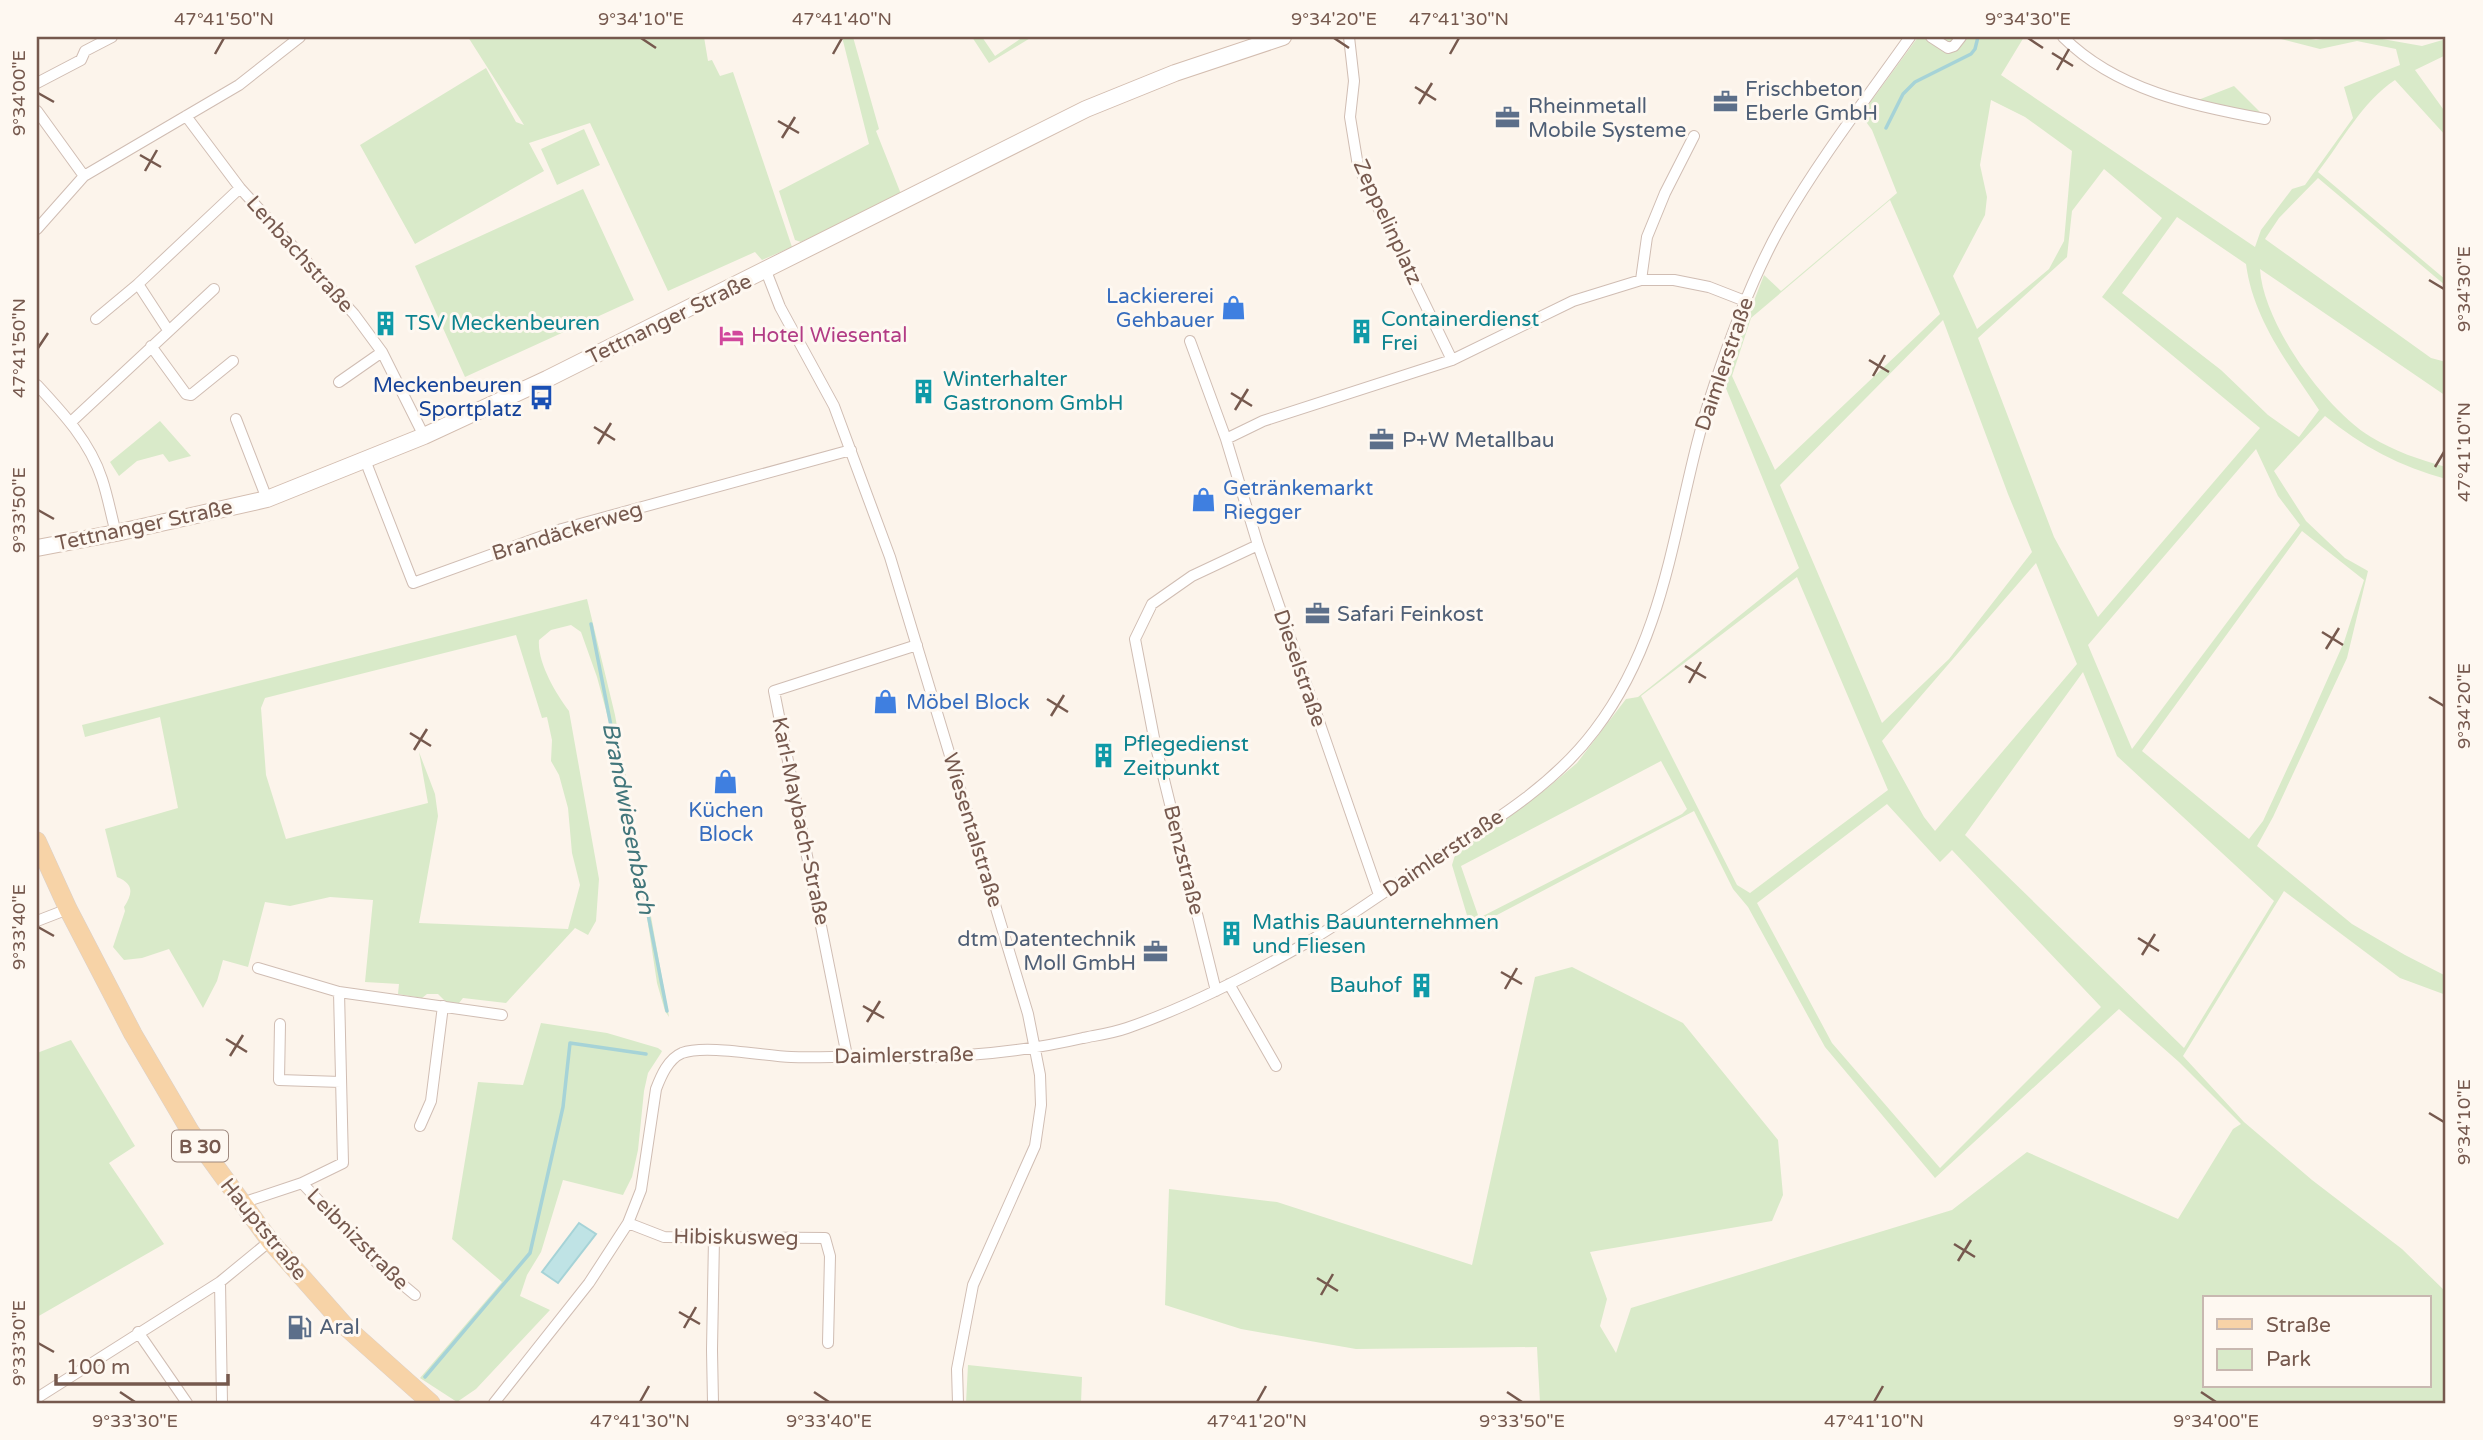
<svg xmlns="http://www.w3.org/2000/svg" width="2483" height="1440" viewBox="0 0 2483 1440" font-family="'Varela Round',sans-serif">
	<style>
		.green { fill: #d9eac9; fill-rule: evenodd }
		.water { fill: #bfe3e5; stroke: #a6d3d7; stroke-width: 2 }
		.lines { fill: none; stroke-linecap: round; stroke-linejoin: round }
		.stream { stroke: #a6d3d7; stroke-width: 3.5 }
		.street-casing { stroke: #d0bdb3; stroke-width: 12 }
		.secondary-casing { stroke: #d3bdb0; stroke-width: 18 }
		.primary-casing { stroke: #d9d1cd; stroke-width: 19 }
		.street { stroke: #fff; stroke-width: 10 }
		.secondary { stroke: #fff; stroke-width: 16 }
		.primary { stroke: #f7d3a7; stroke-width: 18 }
		.ticks { fill: none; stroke: #76594e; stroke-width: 2.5 }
		.labels { text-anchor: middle; stroke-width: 6; stroke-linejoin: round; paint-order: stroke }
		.shield { fill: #fef8f1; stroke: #9f897f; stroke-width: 2 }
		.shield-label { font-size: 19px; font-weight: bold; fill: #76594e }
		.service-label { font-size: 21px; fill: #4e5e75; stroke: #fef8f1; text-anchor: start }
		.street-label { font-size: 21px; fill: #76594e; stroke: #fef8f1 }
		.shop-label { font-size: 21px; fill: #366cbe; stroke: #fef8f1; text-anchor: start }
		.culture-label { font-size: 21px; fill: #0d838f; stroke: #fef8f1; text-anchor: start }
		.hotel-label { font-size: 21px; fill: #b23c85; stroke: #fef8f1; text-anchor: start }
		.transit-label { font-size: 21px; fill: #164399; stroke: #fef8f1; text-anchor: end }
		.water-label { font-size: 23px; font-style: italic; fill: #42767b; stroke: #fef8f1 }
		.neatline { fill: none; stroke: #76594e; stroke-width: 2.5 }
		.ticks-label { font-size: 18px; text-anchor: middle; fill: #76594e }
	</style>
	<rect width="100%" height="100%" fill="#fcf4eb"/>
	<!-- green -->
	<path class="green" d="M 468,37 L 704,37 L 708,61 L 712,60 L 720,76 L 733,72 L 792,247 L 762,260 L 755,252 L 668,291 L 590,123 L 529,143 L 544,171 L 415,244 L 360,145 L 486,68 L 516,122 L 524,125 Z
		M 842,37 L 853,37 L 879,129 L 876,131 L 901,194 L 801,242 L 795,240 L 779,191 L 869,144 Z
		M 972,37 L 982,37 L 995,56 L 1023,37 L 1032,37 L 989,63 Z
		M 1918,37 L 2024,37 L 2001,75 L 2255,247 L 2261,230 L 2292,189 L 2305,185 L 2353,118 L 2344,87 L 2400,65 L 2396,49 L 2357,41 L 2320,49 L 2273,37 L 2301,37 L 2316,40 L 2335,37 L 2371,37 L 2422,46 L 2446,39 L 2446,55 L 2415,70 L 2446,113 L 2446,136 L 2395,80 C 2362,102 2342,141 2318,172 L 2446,280 L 2446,286 L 2318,178 L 2279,218 L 2265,239 L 2431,358 L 2446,362 L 2446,396 L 2260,269 C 2263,323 2325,409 2371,437 C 2394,451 2420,460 2446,467 L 2446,479 C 2401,467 2361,446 2325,416 L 2274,471 L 2306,521 L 2345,558 L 2368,571 L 2347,658 L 2273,817 L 2257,846 L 2352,924 L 2405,955 L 2446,976 L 2446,995 L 2400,978 L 2284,891 L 2183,1056 L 2244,1122 L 2312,1180 L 2402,1249 L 2446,1292 L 2446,1403 L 1540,1403 L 1537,1347 L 1356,1349 L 1241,1329 L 1165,1305 L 1169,1189 L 1277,1202 L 1472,1265 L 1535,977 L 1572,967 L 1683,1023 L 1778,1140 L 1783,1195 L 1772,1221 L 1590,1252 L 1607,1299 L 1600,1326 L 1616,1353 L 1631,1308 L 1952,1210 L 2027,1152 L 2178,1219 L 2233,1129 L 2241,1124 L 2179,1062 L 2119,1009 L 1935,1178 L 1825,1047 L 1748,907 L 1733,889 L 1694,811 L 1478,925 L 1469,922 L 1452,865 L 1455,855 L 1545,790 L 1577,763 L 1626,699 L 1638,697 L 1799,568 L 1723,381 L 1764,275 L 1781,291 L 1897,193 L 1872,130 L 1861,115 ZM 1991,100 L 2025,117 L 2072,151 L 2064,241 L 2049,269 L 1977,329 L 1953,276 L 1985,215 L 1987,197 L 1980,165 ZM 2104,169 L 2162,218 L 2102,297 L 2260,428 L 2098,617 L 2054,537 L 1978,338 L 2067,257 L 2072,211 ZM 1890,200 L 1940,314 L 1775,470 L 1732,376 L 1751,318 ZM 2177,217 L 2246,264 C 2253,319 2289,365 2319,410 L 2299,437 L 2268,415 L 2221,370 L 2122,293 ZM 1943,320 L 2008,494 L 2032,552 L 1949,659 L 1882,723 L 1780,485 ZM 2256,449 L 2278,496 L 2300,525 L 2132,749 L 2088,645 ZM 2302,531 L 2364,580 L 2344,642 L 2301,739 L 2263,821 L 2249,839 L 2142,751 ZM 2036,563 L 2077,664 L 1935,831 L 1924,817 L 1882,741 ZM 1797,577 L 1888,790 L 1750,893 L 1737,885 L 1641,696 ZM 2083,672 L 2117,756 L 2274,901 L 2184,1048 L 1965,835 ZM 1661,761 L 1687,809 L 1682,814 L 1479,918 L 1461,866 ZM 1887,804 L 1940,862 L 1952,850 L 2101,1007 L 1940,1168 L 1832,1043 L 1757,903 ZM 2205,1298 L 2429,1298 L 2429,1386 L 2205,1386 Z
		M 2234,86 L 2262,114 L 2193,102 Z
		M 584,129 L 600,165 L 557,185 L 541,149 Z
		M 583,189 L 634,300 L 465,377 L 415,266 Z
		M 160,421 L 191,456 L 169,462 L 163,454 L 137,461 L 119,476 L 110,462 Z
		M 587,599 L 615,715 L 669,1017 L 665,1011 L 657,983 L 638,858 L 617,751 L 597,677 L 581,632 L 571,625 L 551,630 L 539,640 C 537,662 556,694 569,711 L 599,879 L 596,921 L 588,935 L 575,928 L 506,1003 L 463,998 L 459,1003 L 446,1002 L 438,994 L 427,994 L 422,998 L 398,994 L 399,984 L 365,982 L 373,900 L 330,897 L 290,906 L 265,902 L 248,967 L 223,960 L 217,981 L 203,1008 L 169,949 L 142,958 L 124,960 L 113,947 L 125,911 L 124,907 C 133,893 134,884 117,877 L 105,829 L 178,808 L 160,717 L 85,737 L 82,725 ZM 516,635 L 542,718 L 547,717 L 552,740 L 551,761 L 559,775 L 568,808 L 572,853 L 580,885 L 568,929 L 419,923 L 438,816 L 435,794 L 419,752 L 428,803 L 286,839 L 266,775 L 261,708 L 265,698 Z
		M 541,1023 L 607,1033 L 658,1048 L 662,1051 L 661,1053 L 648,1073 L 644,1091 L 638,1150 L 632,1177 L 623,1195 L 563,1180 L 541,1252 L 527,1275 L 520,1296 L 550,1310 L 476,1389 L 457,1402 L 420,1378 L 502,1282 L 452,1239 L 478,1082 L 523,1085 Z
		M 71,1040 L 135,1146 L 109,1163 L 164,1244 L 37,1317 L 37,1053 Z
		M 968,1365 L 1082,1377 L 1081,1403 L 966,1403 Z"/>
	<!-- water -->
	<path class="water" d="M 579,1223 L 596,1234 L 558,1283 L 542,1272 Z"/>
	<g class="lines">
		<!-- stream -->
		<path class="stream" d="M 1886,128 L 1903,94 L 1915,82 L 1971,54 L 1975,49 L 1978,37
			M 591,624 L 667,1011
			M 425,1377 L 530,1253 L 563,1107 L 570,1043 L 646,1054"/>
		<defs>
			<path id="street" d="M 1349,37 L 1354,81 L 1350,117 L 1358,166 L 1452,360
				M 1931,37 L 1948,48 L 1954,46 L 1961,37
				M 2063,37 C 2116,90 2193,106 2265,119
				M 37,83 L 81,60 L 85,51 L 112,37
				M 37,111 L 84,176
				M 186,116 L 240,188 L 354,314 L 382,352 L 424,436
				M 37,229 L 84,176 L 239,85 L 300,37
				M 766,271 L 780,307 L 834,406 L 890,557 L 1028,1014 L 1040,1075 L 1041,1105 L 1035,1146 L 973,1285 L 957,1369 L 958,1403
				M 1641,280 L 1647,237 L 1665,193 L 1694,136
				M 96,319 L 138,284
				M 168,330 L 138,284 L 240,188
				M 1190,341 L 1226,439
				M 151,346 L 186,394 L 191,395 L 233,361
				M 339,382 L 382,352
				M 37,385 C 63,413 90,442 102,479 C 108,497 111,515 116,533
				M 236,419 L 267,499
				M 71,422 L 214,289
				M 365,460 L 413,583 L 562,529 L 851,450
				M 1379,895 L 1258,545 L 1226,439 L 1263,421 L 1452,360 L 1573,301 L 1641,280 L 1674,280 L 1709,287 L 1745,301
				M 37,921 L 68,909
				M 1229,984 L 1276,1066
				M 1216,991 L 1155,743 L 1135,639 L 1152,604 L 1192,576 L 1258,545
				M 339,992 L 502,1015
				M 280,1024 L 279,1080 L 341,1082
				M 847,1056 L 774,691 L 917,645
				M 420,1126 L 431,1101 L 443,1006
				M 302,1183 L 380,1266 L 415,1295
				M 243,1205 L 251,1200 L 302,1183 L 343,1163 L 339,992 L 258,968
				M 628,1223 L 664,1237 L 825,1238 L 830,1256 L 828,1343
				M 220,1282 L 222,1403
				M 138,1332 L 187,1403
				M 37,1398 L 220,1282 L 270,1241
				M 494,1403 L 589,1283 L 628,1223 L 641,1190 L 656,1089 C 661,1076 668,1059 682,1053 C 705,1044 764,1056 791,1057 C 819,1058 846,1056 874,1057 C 944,1059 1014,1054 1083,1038 C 1098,1035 1113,1033 1127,1028 C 1188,1007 1246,977 1301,946 C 1338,925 1373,899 1409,876 C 1474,833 1548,793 1595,730 C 1673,628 1674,503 1714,386 C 1732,332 1753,276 1781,226 C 1819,160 1866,99 1910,37
				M 713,1403 L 712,1350 L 714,1238"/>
			<path id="secondary" d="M 37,548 L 116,533 L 267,499 L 424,436 L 547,379 L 1086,109 L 1175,73 L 1283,37"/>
			<path id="primary" d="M 37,841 L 68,909 L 133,1034 L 190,1131 L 270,1241 L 347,1328 L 431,1403"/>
		</defs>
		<!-- street casing -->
		<use href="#street" class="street-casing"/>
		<!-- secondary casing -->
		<use href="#secondary" class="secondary-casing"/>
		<!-- primary casing -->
		<use href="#primary" class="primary-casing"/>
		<!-- street -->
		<use href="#street" class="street"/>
		<!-- secondary -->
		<use href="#secondary" class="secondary"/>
		<!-- primary -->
		<use href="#primary" class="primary"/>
	</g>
	<!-- ticks -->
	<path class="ticks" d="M 641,38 L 656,48M 1334,38 L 1349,48M 2028,38 L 2043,48M 2052,53 L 2073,66M 215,54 L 224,38M 833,54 L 842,38M 1450,54 L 1459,38M 2057,70 L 2069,49M 1415,87 L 1436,100M 38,93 L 54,102M 1419,104 L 1432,83M 778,121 L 799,133M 782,138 L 795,117M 140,155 L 161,167M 145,171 L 157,150M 2429,280 L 2444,289M 38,348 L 48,333M 1869,360 L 1889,372M 1873,376 L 1885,355M 1231,393 L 1252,406M 1235,410 L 1248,389M 594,427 L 615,440M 598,444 L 611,423M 2435,467 L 2444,452M 38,510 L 54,519M 2322,632 L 2343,645M 2326,649 L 2339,628M 1685,666 L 1706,678M 1689,683 L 1701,662M 2429,697 L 2444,706M 1047,699 L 1068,712M 1051,716 L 1064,695M 410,733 L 431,746M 414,750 L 427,729M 38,927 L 54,936M 2138,938 L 2159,951M 2142,955 L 2155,934M 1501,972 L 1522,984M 1505,989 L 1517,968M 863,1006 L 884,1018M 867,1022 L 880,1001M 226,1039 L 247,1052M 230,1056 L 243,1035M 2429,1113 L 2444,1122M 1954,1244 L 1975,1257M 1958,1261 L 1971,1240M 1317,1278 L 1338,1291M 1321,1295 L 1333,1274M 679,1312 L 700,1324M 684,1328 L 696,1307M 38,1343 L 54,1352M 120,1392 L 135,1402M 814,1392 L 829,1402M 1507,1392 L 1522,1402M 2201,1392 L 2216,1402M 640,1402 L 649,1386M 1257,1402 L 1266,1386M 1874,1402 L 1883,1386"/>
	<!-- icons -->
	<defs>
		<symbol id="office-bare" viewBox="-9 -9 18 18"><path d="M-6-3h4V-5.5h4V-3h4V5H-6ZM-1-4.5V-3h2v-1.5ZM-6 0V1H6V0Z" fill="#5c6f8a" stroke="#fef8f1" stroke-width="2.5" paint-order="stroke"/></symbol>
		<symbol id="shop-bare" viewBox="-9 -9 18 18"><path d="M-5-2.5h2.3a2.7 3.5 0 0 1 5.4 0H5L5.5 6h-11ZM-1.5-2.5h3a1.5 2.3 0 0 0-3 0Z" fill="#3f7fe0" stroke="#fef8f1" stroke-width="2.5" paint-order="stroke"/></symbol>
		<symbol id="building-bare" viewBox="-9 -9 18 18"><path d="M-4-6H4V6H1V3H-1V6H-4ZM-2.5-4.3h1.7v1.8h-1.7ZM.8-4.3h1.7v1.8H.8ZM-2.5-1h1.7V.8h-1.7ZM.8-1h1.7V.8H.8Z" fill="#0f9aa8" stroke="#fef8f1" stroke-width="2.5" paint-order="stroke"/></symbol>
		<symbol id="hotel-bare" viewBox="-9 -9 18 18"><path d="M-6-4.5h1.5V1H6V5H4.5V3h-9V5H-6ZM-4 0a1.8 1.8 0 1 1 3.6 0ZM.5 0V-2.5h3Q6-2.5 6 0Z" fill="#d1479c" stroke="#fef8f1" stroke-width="2.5" paint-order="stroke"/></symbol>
		<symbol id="bus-bare" viewBox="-9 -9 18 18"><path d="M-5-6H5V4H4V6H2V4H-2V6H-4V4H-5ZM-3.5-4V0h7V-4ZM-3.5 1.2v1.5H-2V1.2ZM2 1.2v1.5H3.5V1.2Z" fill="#1a4fb4" stroke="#fef8f1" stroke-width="2.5" paint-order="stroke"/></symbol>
		<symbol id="fuel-bare" viewBox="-9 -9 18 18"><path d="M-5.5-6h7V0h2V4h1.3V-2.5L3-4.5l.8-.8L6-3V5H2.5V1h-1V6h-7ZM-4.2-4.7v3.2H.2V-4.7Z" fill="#5c6f8a" stroke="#fef8f1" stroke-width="2.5" paint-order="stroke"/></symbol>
	</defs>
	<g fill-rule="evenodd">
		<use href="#office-bare" x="1708" y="84" width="35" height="35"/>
		<use href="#office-bare" x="1490" y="100" width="35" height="35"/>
		<use href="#shop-bare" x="1216" y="290" width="35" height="35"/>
		<use href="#building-bare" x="368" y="306" width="35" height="35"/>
		<use href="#building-bare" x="1344" y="314" width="35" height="35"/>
		<use href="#hotel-bare" x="714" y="318" width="35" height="35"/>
		<use href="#building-bare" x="906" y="374" width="35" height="35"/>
		<use href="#bus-bare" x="524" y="380" width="35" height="35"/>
		<use href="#office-bare" x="1364" y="422" width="35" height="35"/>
		<use href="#shop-bare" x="1186" y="482" width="35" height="35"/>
		<use href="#office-bare" x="1300" y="596" width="35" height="35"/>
		<use href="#shop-bare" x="868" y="684" width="35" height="35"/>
		<use href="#building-bare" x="1086" y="738" width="35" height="35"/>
		<use href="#shop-bare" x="708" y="764" width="35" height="35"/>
		<use href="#building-bare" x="1214" y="916" width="35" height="35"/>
		<use href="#office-bare" x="1138" y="934" width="35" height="35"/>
		<use href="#building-bare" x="1404" y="968" width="35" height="35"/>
		<use href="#fuel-bare" x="282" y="1310" width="35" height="35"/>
	</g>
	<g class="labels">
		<!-- shield labels -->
		<rect class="shield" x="172" y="1130.5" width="56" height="31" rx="5"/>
		<g class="shield-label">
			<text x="200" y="1153">B 30</text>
		</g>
		<!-- service labels -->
		<g class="service-label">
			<text x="1745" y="96">Frischbeton<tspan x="1745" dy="24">Eberle GmbH</tspan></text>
			<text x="1528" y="113">Rheinmetall<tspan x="1528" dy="24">Mobile Systeme</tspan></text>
			<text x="1402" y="447">P+W Metallbau</text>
			<text x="1337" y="621">Safari Feinkost</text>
			<text x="1136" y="946" text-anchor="end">dtm Datentechnik<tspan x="1136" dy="24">Moll GmbH</tspan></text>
			<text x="319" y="1334">Aral</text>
		</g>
		<!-- street labels -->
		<g class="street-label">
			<text transform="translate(1388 222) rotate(65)" y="7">Zeppelinplatz</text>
			<text transform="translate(300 254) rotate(48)" y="7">Lenbachstraße</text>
			<text transform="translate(669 319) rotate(-26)" y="7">Tettnanger Straße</text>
			<text transform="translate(1724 364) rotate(-71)" y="7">Daimlerstraße</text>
			<text transform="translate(144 525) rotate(-12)" y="7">Tettnanger Straße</text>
			<text transform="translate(567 531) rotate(-17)" y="7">Brandäckerweg</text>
			<text transform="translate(1300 668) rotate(71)" y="7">Dieselstraße</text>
			<text transform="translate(801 821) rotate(78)" y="7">Karl-Maybach-Straße</text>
			<text transform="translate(973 830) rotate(73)" y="7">Wiesentalstraße</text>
			<text transform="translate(1443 853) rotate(-34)" y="7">Daimlerstraße</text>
			<text transform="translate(1184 860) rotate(76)" y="7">Benzstraße</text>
			<text transform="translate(904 1055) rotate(-1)" y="7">Daimlerstraße</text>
			<text transform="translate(264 1229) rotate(51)" y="7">Hauptstraße</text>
			<text transform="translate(736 1237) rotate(1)" y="7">Hibiskusweg</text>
			<text transform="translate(358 1239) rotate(45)" y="7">Leibnizstraße</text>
		</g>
		<!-- shop labels -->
		<g class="shop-label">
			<text x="1214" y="303" text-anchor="end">Lackiererei<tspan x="1214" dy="24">Gehbauer</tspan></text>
			<text x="1223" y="495">Getränkemarkt<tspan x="1223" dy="24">Riegger</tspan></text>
			<text x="906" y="709">Möbel Block</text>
			<text x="726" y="817" text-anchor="middle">Küchen<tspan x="726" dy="24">Block</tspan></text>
		</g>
		<!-- culture labels -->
		<g class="culture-label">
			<text x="1381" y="326">Containerdienst<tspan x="1381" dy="24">Frei</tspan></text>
			<text x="405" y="330">TSV Meckenbeuren</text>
			<text x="943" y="386">Winterhalter<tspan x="943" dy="24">Gastronom GmbH</tspan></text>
			<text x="1123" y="751">Pflegedienst<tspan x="1123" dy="24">Zeitpunkt</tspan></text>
			<text x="1252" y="929">Mathis Bauunternehmen<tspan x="1252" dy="24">und Fliesen</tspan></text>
			<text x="1402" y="992" text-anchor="end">Bauhof</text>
		</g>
		<!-- hotel labels -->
		<g class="hotel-label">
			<text x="751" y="342">Hotel Wiesental</text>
		</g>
		<!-- transit labels -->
		<g class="transit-label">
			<text x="522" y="392">Meckenbeuren<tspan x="522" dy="24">Sportplatz</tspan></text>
		</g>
		<!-- water labels -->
		<g class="water-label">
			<text transform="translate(629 818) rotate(79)" y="8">Brandwiesenbach</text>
		</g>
	</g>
	<!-- border -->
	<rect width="2483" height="1440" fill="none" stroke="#fef8f1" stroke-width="77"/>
	<!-- legend -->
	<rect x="2203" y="1296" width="228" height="91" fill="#fef8f1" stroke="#c8b8b0" stroke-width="2"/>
	<rect x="2217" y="1319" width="35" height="10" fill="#f7d3a7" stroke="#c8b8b0" stroke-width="2"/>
	<text x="2266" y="1332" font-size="21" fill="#76594e">Straße</text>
	<rect x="2217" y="1349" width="35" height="21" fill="#d9eac9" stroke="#c8b8b0" stroke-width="2"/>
	<text x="2266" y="1366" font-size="21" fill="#76594e">Park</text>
	<!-- scale -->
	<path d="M56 1374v10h172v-10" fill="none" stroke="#76594e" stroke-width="3.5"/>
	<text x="66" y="1374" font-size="21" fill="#76594e" stroke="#fef8f1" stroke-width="5" paint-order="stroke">100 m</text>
	<rect x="38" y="38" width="2406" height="1364" class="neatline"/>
	<g class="ticks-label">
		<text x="224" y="25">47°41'50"N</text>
		<text x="641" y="25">9°34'10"E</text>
		<text x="842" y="25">47°41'40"N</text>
		<text x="1334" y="25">9°34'20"E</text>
		<text x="1459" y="25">47°41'30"N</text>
		<text x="2028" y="25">9°34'30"E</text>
		<text transform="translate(19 93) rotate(-90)" y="6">9°34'00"E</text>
		<text transform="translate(2464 289) rotate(-90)" y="6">9°34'30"E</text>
		<text transform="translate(19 348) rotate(-90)" y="6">47°41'50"N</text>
		<text transform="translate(2464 452) rotate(-90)" y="6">47°41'10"N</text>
		<text transform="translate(19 510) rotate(-90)" y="6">9°33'50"E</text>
		<text transform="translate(2464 706) rotate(-90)" y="6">9°34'20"E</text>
		<text transform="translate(19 927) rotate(-90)" y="6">9°33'40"E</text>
		<text transform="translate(2464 1122) rotate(-90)" y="6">9°34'10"E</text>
		<text transform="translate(19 1343) rotate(-90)" y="6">9°33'30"E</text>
		<text x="135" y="1427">9°33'30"E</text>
		<text x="640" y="1427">47°41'30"N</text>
		<text x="829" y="1427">9°33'40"E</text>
		<text x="1257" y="1427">47°41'20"N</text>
		<text x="1522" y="1427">9°33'50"E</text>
		<text x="1874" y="1427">47°41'10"N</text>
		<text x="2216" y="1427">9°34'00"E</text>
	</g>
</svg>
